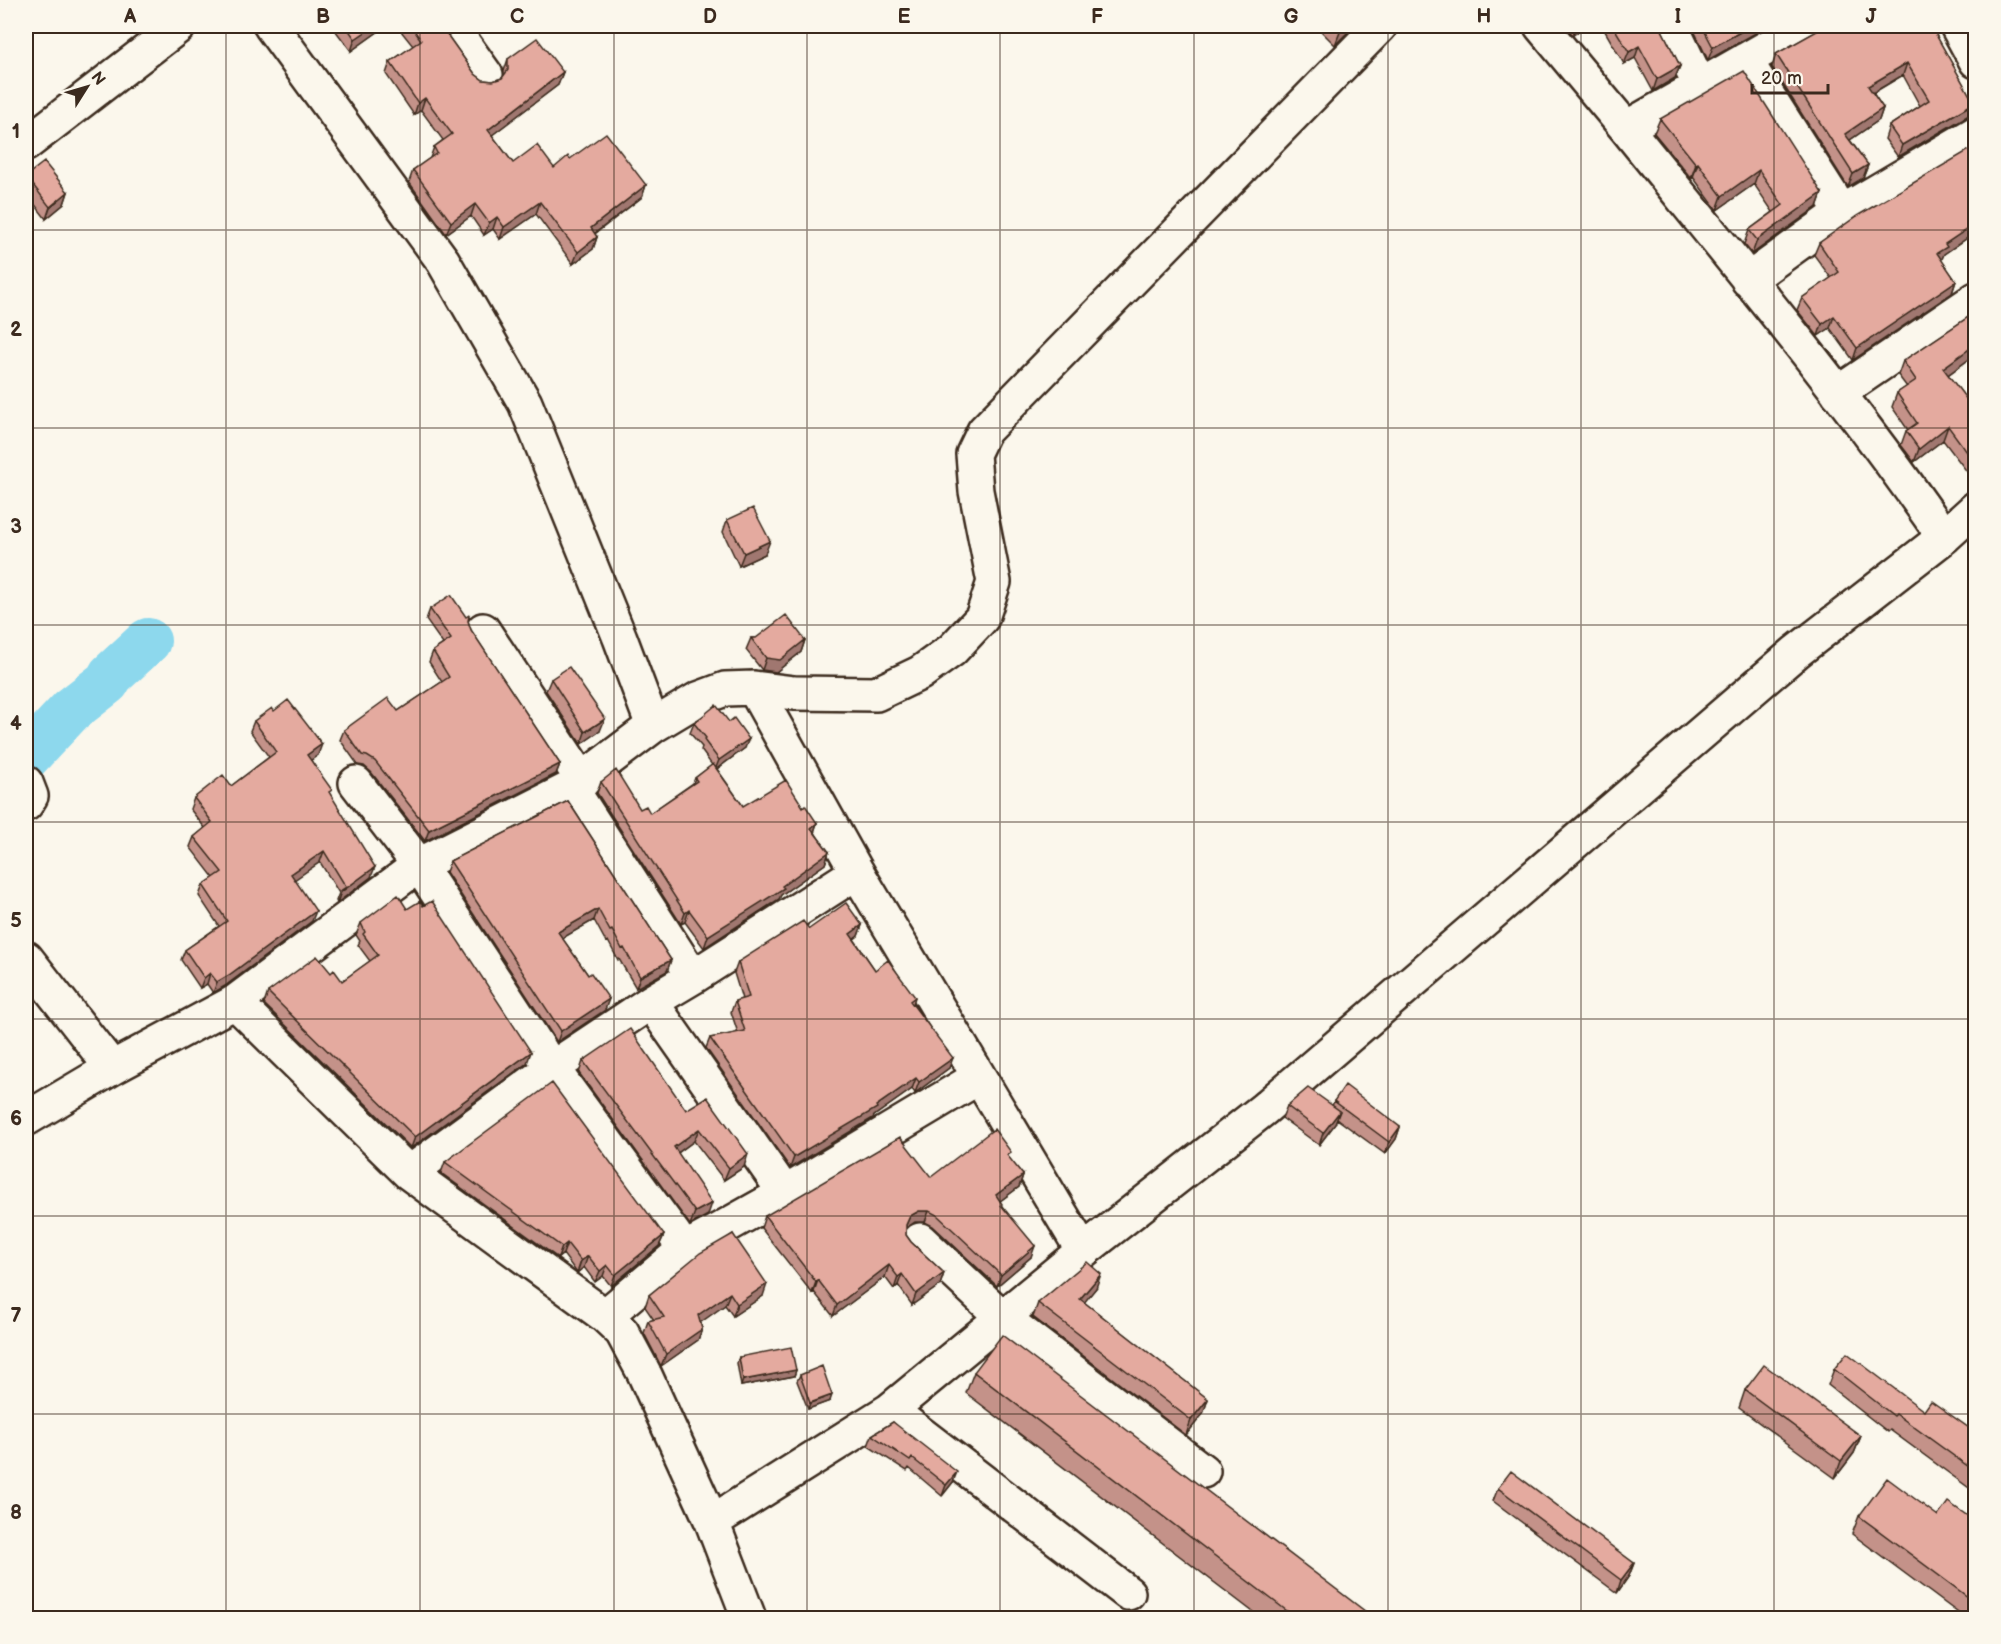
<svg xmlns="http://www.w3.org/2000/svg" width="2001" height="1644" viewBox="0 0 2001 1644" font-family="'Balsamiq Sans',sans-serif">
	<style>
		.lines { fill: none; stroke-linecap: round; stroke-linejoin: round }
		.river { stroke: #8dd8ed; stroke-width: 46 }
		.minor-casing { stroke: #3b2a1e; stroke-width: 38 }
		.minor { stroke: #fbf7ec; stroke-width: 33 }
		.wall { fill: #c49289; stroke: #3b2a1e; stroke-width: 1.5 }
		.shaded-wall { fill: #a0776f; stroke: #3b2a1e; stroke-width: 1.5 }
		.building { fill: #e4aa9f; stroke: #3b2a1e; stroke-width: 1.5 }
		.grid { fill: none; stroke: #3b2a1e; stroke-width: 1.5; stroke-opacity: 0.55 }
		.neatline { fill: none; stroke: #3b2a1e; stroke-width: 2 }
		.grid-label { font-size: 20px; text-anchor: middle; font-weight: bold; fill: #3b2a1e }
	</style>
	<rect width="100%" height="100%" fill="#fbf7ec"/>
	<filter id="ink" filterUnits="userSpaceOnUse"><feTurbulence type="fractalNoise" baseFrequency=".0167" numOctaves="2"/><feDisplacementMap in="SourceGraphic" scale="12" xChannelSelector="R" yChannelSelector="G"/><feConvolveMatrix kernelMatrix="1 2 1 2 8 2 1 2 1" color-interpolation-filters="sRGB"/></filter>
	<g filter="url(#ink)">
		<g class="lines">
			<!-- river -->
			<path class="river" d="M 26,758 L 71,710 L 107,682 L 111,675 L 148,641"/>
			<defs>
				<path id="minor" d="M 271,26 L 443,261 L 525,403 L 620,638 L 653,726
					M 451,26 L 486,75
					M 1541,26 L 1626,128
					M 1671,26 L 1700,86
					M 1957,26 L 1976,61
					M 1745,60 L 1842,212
					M 26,144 L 179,26
					M 1748,280 L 1842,212 L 1976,133
					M 1838,393 L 1976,299
					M 1944,537 L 1976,508
					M 483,630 L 583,781
					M 754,688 L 857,872 L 1083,1251
					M 26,783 L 31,796 L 26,804
					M 356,783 L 419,865 L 552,1068 L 685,1249
					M 571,788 L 693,977
					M 26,958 L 112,1068
					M 235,1002 L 409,1173 L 605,1316 L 622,1332 L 644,1373 L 712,1522 L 749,1618
					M 651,1002 L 785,1193
					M 26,1119 L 112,1068 L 235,1002 L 419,865 L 571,788 L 653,726 L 698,699 L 725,689 L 754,688 L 794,693 L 876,694 L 920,673 L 952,650 L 982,618 L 994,582 L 976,491 L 973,454 L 984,431 L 1380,26
					M 409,1173 L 552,1068 L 651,1002 L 693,977 L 857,872
					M 920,1240 L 1002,1317 L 1203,1471
					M 605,1316 L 685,1249 L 785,1193 L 979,1077
					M 890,1410 L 1128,1593
					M 712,1522 L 890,1410 L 1083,1251 L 1264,1109 L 1796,652 L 1944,537 C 1846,395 1734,262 1626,128 L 1805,26"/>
			</defs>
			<!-- minor casing -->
			<use href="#minor" class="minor-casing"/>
			<!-- minor -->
			<use href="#minor" class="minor"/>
		</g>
		<!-- wall -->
		<path class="wall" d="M 130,26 L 147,26 L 136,34 Z
			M 332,26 L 386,26 L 351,51 Z
			M 397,26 L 441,26 L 475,74 L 483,80 L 493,81 L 502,78 L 504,75 L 504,71 L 508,59 L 563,72 L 558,85 L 492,135 L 513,163 L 554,168 L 570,159 L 646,185 L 642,197 L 595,234 L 597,237 L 593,249 L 573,264 L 536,214 L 500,239 L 493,229 L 484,235 L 471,216 L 446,234 L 409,182 L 413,170 L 430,158 L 434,147 L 443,140 L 421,110 L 414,115 L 386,74 L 390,62 L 413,46 Z
			M 1316,26 L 1354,26 L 1335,45 Z
			M 1565,26 L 1586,26 L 1573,35 Z
			M 1602,26 L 1660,26 L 1680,66 L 1675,78 L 1653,91 L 1635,58 L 1624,64 Z
			M 1692,26 L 1768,26 L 1708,60 Z
			M 1931,26 L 1974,103 L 1969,115 L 1898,157 L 1885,139 L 1889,126 L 1920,106 L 1903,75 L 1873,93 L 1883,108 L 1879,120 L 1850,140 L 1868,165 L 1863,178 L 1848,187 L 1772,67 L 1776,54 L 1819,30 Z
			M 1660,119 L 1822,193 L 1817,207 L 1752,254 L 1744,244 L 1749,230 L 1773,212 L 1754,184 L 1717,210 L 1693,177 L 1691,178 L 1654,133 Z
			M 1976,146 L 1976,232 L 1944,254 L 1941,260 L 1956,281 L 1952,293 L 1853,360 L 1830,328 L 1818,336 L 1797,310 L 1802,298 L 1831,278 L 1814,255 L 1819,243 Z
			M 26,176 L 68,192 L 64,204 L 46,219 L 26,193 Z
			M 1976,312 L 1976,354 L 1948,375 L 1967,400 L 1976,393 L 1976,473 L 1971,477 L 1943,440 L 1914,462 L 1901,445 L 1906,431 L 1908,430 L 1892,407 L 1897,393 L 1907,387 L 1898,375 L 1903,361 Z
			M 727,520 L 765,554 L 739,566 L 723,532 Z
			M 430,609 L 468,621 L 471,630 L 560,764 L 556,774 L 425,841 L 371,772 L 364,766 L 358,765 L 340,740 L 344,730 L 398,711 L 442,682 L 429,662 L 433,651 L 443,644 L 426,620 Z
			M 751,638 L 756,638 L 805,640 L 801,652 L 776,672 L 762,670 L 746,650 Z
			M 551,679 L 600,731 L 581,744 L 546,691 Z
			M 274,711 L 318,755 L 311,760 L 330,795 L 371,877 L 337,903 L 336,901 L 339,893 L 320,862 L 294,879 L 312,921 L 225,986 L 213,993 L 207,984 L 200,988 L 181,960 L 185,950 L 219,926 L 199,896 L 203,885 L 214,878 L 190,847 L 194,837 L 205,828 L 190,809 L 194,798 L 231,786 L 269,757 L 250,731 L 254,721 Z
			M 694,723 L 745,748 L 717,769 L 743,806 L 803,807 L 817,823 L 814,832 L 829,852 L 825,864 L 781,895 L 779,899 L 704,948 L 685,922 L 681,924 L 597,793 L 601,782 L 640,809 L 650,813 L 693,783 L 695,778 L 712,765 L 701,750 L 702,747 L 690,733 Z
			M 568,801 L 671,960 L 667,971 L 636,988 L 619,959 L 618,960 L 608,941 L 606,942 L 594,920 L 562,938 L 588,975 L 605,1010 L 557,1042 L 446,872 L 450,861 Z
			M 407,909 L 527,1063 L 411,1148 L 264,1004 L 268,992 L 331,973 L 342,981 L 370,961 L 358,945 L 360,941 L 356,935 L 361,923 Z
			M 862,925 L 858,936 L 854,939 L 875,970 L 915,997 L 913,1004 L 949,1068 L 915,1093 L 912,1089 L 874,1116 L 873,1118 L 790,1168 L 706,1048 L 710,1038 L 738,1033 L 731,1012 L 735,1001 L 742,999 L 734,973 L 738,962 L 809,929 Z
			M 583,1061 L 686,1110 L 744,1167 L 724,1180 L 694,1141 L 678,1153 L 708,1215 L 690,1225 L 579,1073 Z
			M 1334,1101 L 1400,1127 L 1396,1139 L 1385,1154 L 1337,1119 L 1335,1124 L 1319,1145 L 1282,1118 L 1287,1106 L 1332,1106 Z
			M 1009,1158 L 1023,1175 L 1019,1187 L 1000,1201 L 1002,1206 L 1031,1257 L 997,1286 L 933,1226 L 925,1222 L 915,1222 L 906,1228 L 906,1235 L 911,1242 L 944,1273 L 940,1285 L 912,1305 L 898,1285 L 894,1289 L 885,1277 L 833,1316 L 814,1292 L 812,1293 L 761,1228 L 765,1216 Z
			M 445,1162 L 664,1235 L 659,1246 L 611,1286 L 603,1276 L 595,1282 L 584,1267 L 577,1273 L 563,1254 L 558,1258 L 441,1173 Z
			M 733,1234 L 763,1296 L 733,1316 L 725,1305 L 700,1322 L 702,1329 L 698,1340 L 661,1366 L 644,1333 L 648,1321 L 654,1320 L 645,1307 L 649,1295 Z
			M 1096,1288 L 1084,1302 L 1208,1399 L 1203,1414 L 1186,1435 L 1033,1317 L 1038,1303 Z
			M 739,1357 L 796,1370 L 794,1376 L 741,1386 L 737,1363 Z
			M 1834,1369 L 1924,1411 L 1976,1433 L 1976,1493 L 1890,1430 L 1888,1432 L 1828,1385 Z
			M 974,1372 L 1374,1618 L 1261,1618 L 966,1393 Z
			M 800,1375 L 830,1401 L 808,1409 L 797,1381 Z
			M 1745,1390 L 1861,1436 L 1854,1453 L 1835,1478 L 1739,1408 Z
			M 893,1422 L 953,1482 L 942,1496 L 909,1468 L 907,1471 L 868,1446 L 872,1435 Z
			M 1498,1488 L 1634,1563 L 1629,1576 L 1617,1593 L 1493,1501 Z
			M 1859,1516 L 1938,1516 L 1976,1522 L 1976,1618 L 1965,1618 L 1852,1534 Z"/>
		<!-- shaded-wall -->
		<path class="shaded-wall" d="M 139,26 L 147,26 L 136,34 Z
			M 374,26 L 386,26 L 351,51 L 355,39 Z
			M 1343,26 L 1354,26 L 1335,45 L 1342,27 Z
			M 1576,26 L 1586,26 L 1573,35 Z
			M 1751,26 L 1768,26 L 1708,60 L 1713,47 Z
			M 1639,46 L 1635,58 L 1624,64 L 1629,52 Z
			M 1907,63 L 1903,75 L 1864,98 L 1868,86 Z
			M 1680,66 L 1675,78 L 1653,91 L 1657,79 Z
			M 563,72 L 558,85 L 483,142 L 488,130 Z
			M 31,95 L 27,107 L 26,108 L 26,99 Z
			M 425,98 L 421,110 L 414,115 L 418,103 Z
			M 1974,103 L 1969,115 L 1898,157 L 1902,145 Z
			M 1883,108 L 1879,120 L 1841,146 L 1845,134 Z
			M 1698,163 L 1693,177 L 1691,178 L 1696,164 Z
			M 1868,165 L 1863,178 L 1848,187 L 1853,174 Z
			M 1759,170 L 1754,184 L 1717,210 L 1722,196 Z
			M 646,185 L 642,197 L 586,240 L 591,228 Z
			M 68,192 L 64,204 L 46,219 L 50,207 Z
			M 1822,193 L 1817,207 L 1752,254 L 1757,240 Z
			M 540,202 L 536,214 L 500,239 L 504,227 Z
			M 475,204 L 471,216 L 446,234 L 451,222 Z
			M 497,217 L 493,229 L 484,235 L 489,223 Z
			M 1976,223 L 1976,232 L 1944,254 L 1942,259 L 1933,266 L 1937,253 L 1945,244 Z
			M 597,237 L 593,249 L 573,264 L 578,252 Z
			M 1956,281 L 1952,293 L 1853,360 L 1857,348 Z
			M 1834,316 L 1830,328 L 1818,336 L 1822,324 Z
			M 1976,344 L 1976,354 L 1938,382 L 1943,368 Z
			M 1948,426 L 1943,440 L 1914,462 L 1919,449 Z
			M 1975,463 L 1976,473 L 1971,477 Z
			M 770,541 L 765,554 L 739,566 L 744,553 Z
			M 805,640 L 801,652 L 776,672 L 762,670 L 766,658 Z
			M 605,719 L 600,731 L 581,744 L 585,732 Z
			M 749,739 L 745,748 L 715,770 L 719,760 Z
			M 322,744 L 318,755 L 303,766 L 307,755 Z
			M 560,764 L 556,774 L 425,841 L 429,830 Z
			M 817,823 L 813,835 L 811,828 Z
			M 324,851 L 320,862 L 287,885 L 291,874 Z
			M 829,852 L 825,864 L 781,895 L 779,899 L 704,948 L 708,936 L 782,886 Z
			M 375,867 L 371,877 L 337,903 L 341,892 Z
			M 598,909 L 594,920 L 554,943 L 558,932 Z
			M 689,910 L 685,922 L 681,924 L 685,913 Z
			M 316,911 L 312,921 L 225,986 L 213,993 L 217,982 Z
			M 862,925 L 858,936 L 846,945 L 850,934 Z
			M 671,960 L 667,971 L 636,988 L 640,977 Z
			M 210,973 L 207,984 L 200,988 L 204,978 Z
			M 609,999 L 605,1010 L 557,1042 L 561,1031 Z
			M 531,1052 L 527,1063 L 411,1148 L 415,1137 Z
			M 953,1058 L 949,1068 L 915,1093 L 919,1082 Z
			M 916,1078 L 912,1089 L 874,1116 L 873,1118 L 790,1168 L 794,1157 L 876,1106 Z
			M 1340,1111 L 1335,1124 L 1319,1145 L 1323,1133 Z
			M 1400,1127 L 1396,1139 L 1385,1154 L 1389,1142 Z
			M 699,1129 L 694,1141 L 669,1159 L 674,1147 Z
			M 748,1154 L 744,1167 L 724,1180 L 729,1168 Z
			M 1023,1175 L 1019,1187 L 992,1207 L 996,1195 Z
			M 712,1203 L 708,1215 L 690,1225 L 695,1212 Z
			M 919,1211 L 929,1211 L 925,1222 L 915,1222 L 906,1228 L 906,1225 L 910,1216 Z
			M 664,1235 L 659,1246 L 611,1286 L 615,1275 Z
			M 567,1243 L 563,1254 L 558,1258 L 562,1247 Z
			M 1035,1246 L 1031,1257 L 997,1286 L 1001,1275 Z
			M 588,1256 L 584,1267 L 577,1273 L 581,1261 Z
			M 607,1265 L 603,1276 L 595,1282 L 600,1271 Z
			M 889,1265 L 885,1277 L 833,1316 L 837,1305 Z
			M 944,1273 L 940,1285 L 912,1305 L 916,1294 Z
			M 902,1274 L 898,1285 L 894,1289 L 898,1277 Z
			M 1101,1274 L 1096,1288 L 1075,1314 L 1080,1299 Z
			M 818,1280 L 814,1292 L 812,1293 L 816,1282 Z
			M 767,1284 L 763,1296 L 733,1316 L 737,1304 Z
			M 730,1293 L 725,1305 L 694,1327 L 698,1315 Z
			M 702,1329 L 698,1340 L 661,1366 L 666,1354 Z
			M 796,1370 L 794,1376 L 741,1386 L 743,1380 Z
			M 832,1395 L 830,1401 L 808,1409 L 810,1403 Z
			M 1208,1399 L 1203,1414 L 1186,1435 L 1191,1420 Z
			M 1861,1436 L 1854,1453 L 1835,1478 L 1841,1461 Z
			M 957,1472 L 953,1482 L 942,1496 L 946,1485 Z
			M 1634,1563 L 1629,1576 L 1617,1593 L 1621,1580 Z"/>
		<!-- building -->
		<path class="building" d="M 346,26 L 374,26 L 355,39 Z
			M 411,26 L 441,26 L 475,74 L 483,80 L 493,81 L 502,78 L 508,70 L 508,59 L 537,38 L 563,72 L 488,130 L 513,163 L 537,145 L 554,168 L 568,156 L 570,159 L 606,133 L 646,185 L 591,228 L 597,237 L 578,252 L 540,202 L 504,227 L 497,217 L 489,223 L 475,204 L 451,222 L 413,170 L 437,153 L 434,147 L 452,134 L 425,98 L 418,103 L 390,62 L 421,40 Z
			M 1613,26 L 1660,26 L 1680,66 L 1657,79 L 1639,46 L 1629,52 Z
			M 1702,26 L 1751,26 L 1713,47 Z
			M 1823,26 L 1931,26 L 1974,103 L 1902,145 L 1889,126 L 1929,100 L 1907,63 L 1868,86 L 1883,108 L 1845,134 L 1868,165 L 1853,174 L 1776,54 L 1819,30 Z
			M 1744,71 L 1822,193 L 1757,240 L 1749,230 L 1783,205 L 1759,170 L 1722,196 L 1698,163 L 1696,164 L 1660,119 Z
			M 26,88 L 31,95 L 26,99 Z
			M 1976,146 L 1976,223 L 1945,244 L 1947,247 L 1937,253 L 1956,281 L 1857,348 L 1834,316 L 1822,324 L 1802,298 L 1839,272 L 1819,243 L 1857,216 Z
			M 44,162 L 68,192 L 50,207 L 26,176 Z
			M 1976,312 L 1976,344 L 1943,368 L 1967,400 L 1976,393 L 1975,463 L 1948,426 L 1919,449 L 1906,431 L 1917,423 L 1897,393 L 1916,380 L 1903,361 Z
			M 753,508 L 770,541 L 744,553 L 727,520 Z
			M 451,595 L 466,617 L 469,615 L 468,621 L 471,630 L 560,764 L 429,830 L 375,761 L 367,756 L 362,755 L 344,730 L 388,698 L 398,711 L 449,677 L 433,651 L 451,639 L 430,609 Z
			M 786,615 L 805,640 L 780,660 L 766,658 L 751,638 L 756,638 Z
			M 569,667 L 605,719 L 585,732 L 551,679 Z
			M 288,700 L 322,744 L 307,755 L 332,790 L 329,792 L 375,867 L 341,892 L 340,891 L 346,887 L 324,851 L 291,874 L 316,911 L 229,975 L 217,982 L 210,973 L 204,978 L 185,950 L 227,921 L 203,885 L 222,872 L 194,837 L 212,822 L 194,798 L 223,775 L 231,786 L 276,752 L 254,721 L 272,708 L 274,711 Z
			M 716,705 L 729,722 L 734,718 L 749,739 L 719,760 L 704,740 L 706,738 L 694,723 Z
			M 713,764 L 743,806 L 786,780 L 803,807 L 805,805 L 817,823 L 811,828 L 829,852 L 782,886 L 784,888 L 708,936 L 689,910 L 685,913 L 601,782 L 616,770 L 640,809 L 646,806 L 650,813 L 697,781 L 695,778 Z
			M 568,801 L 671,960 L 640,977 L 624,948 L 622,949 L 612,930 L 610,931 L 598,909 L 558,932 L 588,975 L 591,973 L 609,999 L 561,1031 L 450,861 Z
			M 398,895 L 407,909 L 420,901 L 423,906 L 432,901 L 531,1052 L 415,1137 L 268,992 L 317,956 L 331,973 L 334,970 L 342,981 L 378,955 L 363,934 L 365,932 L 361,923 Z
			M 846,903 L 862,925 L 850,934 L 875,970 L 888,960 L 915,997 L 910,1001 L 953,1058 L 919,1082 L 916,1078 L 876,1106 L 877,1108 L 794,1157 L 710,1038 L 745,1031 L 735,1001 L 749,997 L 738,962 L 803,921 L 809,929 Z
			M 630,1029 L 686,1110 L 707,1097 L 748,1154 L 729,1168 L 699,1129 L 674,1147 L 712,1203 L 695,1212 L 583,1061 Z
			M 552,1083 L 664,1235 L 615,1275 L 607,1265 L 600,1271 L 588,1256 L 581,1261 L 567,1243 L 562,1247 L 445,1162 Z
			M 1345,1085 L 1400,1127 L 1389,1142 L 1334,1101 Z
			M 1308,1088 L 1340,1111 L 1323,1133 L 1287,1106 Z
			M 994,1129 L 1011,1152 L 1007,1155 L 1023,1175 L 996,1195 L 1002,1204 L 1001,1205 L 1035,1246 L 1001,1275 L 937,1215 L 929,1211 L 919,1211 L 910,1216 L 906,1225 L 906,1235 L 911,1242 L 944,1273 L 916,1294 L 902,1274 L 898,1277 L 889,1265 L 837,1305 L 818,1280 L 816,1282 L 765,1216 L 900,1137 L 931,1177 Z
			M 733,1234 L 767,1284 L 737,1304 L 730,1293 L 698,1315 L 702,1329 L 666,1354 L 648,1321 L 664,1317 L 649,1295 L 700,1253 Z
			M 1087,1262 L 1101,1274 L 1080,1299 L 1208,1399 L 1191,1420 L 1038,1303 Z
			M 1002,1335 L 1374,1618 L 1287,1618 L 1291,1614 L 974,1372 Z
			M 791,1347 L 796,1370 L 743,1380 L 739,1357 Z
			M 1847,1353 L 1924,1411 L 1931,1401 L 1976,1433 L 1976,1472 L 1896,1414 L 1894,1416 L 1834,1369 Z
			M 1764,1365 L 1861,1436 L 1841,1461 L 1745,1390 Z
			M 822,1366 L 832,1395 L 810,1403 L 800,1375 Z
			M 893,1422 L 957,1472 L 946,1485 L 912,1458 L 910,1461 L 872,1435 Z
			M 1511,1471 L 1634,1563 L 1621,1580 L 1498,1488 Z
			M 1887,1478 L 1938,1516 L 1948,1502 L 1976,1522 L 1976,1603 L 1859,1516 Z"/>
	</g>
	<!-- grid -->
	<path class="grid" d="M 226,26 L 226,1618M 420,26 L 420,1618M 614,26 L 614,1618M 807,26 L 807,1618M 1000,26 L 1000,1618M 1194,26 L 1194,1618M 1388,26 L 1388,1618M 1581,26 L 1581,1618M 1774,26 L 1774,1618M 26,230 L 1976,230M 26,428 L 1976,428M 26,625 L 1976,625M 26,822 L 1976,822M 26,1019 L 1976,1019M 26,1216 L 1976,1216M 26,1414 L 1976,1414"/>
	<!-- margin -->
	<rect width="2001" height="1644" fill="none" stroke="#fbf7ec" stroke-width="66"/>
	<!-- north arrow -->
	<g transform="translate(87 87) rotate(53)" stroke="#fbf7ec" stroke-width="4.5" paint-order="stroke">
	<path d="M0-4.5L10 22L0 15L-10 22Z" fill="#3b2a1e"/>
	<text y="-9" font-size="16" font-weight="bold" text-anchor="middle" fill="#3b2a1e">N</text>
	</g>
	<!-- scale -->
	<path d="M1752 84v9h76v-9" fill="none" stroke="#3b2a1e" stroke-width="3"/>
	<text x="1761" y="84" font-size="18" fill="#3b2a1e" stroke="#fbf7ec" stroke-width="4.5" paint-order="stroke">20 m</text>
	<rect x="33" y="33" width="1935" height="1578" class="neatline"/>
	<g class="grid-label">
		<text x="130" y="23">A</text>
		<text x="323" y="23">B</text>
		<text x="517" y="23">C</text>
		<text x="710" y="23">D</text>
		<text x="904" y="23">E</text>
		<text x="1097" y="23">F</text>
		<text x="1291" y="23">G</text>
		<text x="1484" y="23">H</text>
		<text x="1678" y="23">I</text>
		<text x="1871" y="23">J</text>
		<text x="16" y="138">1</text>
		<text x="16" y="336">2</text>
		<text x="16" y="533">3</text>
		<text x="16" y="730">4</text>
		<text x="16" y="927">5</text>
		<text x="16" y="1125">6</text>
		<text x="16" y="1322">7</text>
		<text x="16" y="1519">8</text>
	</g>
</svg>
